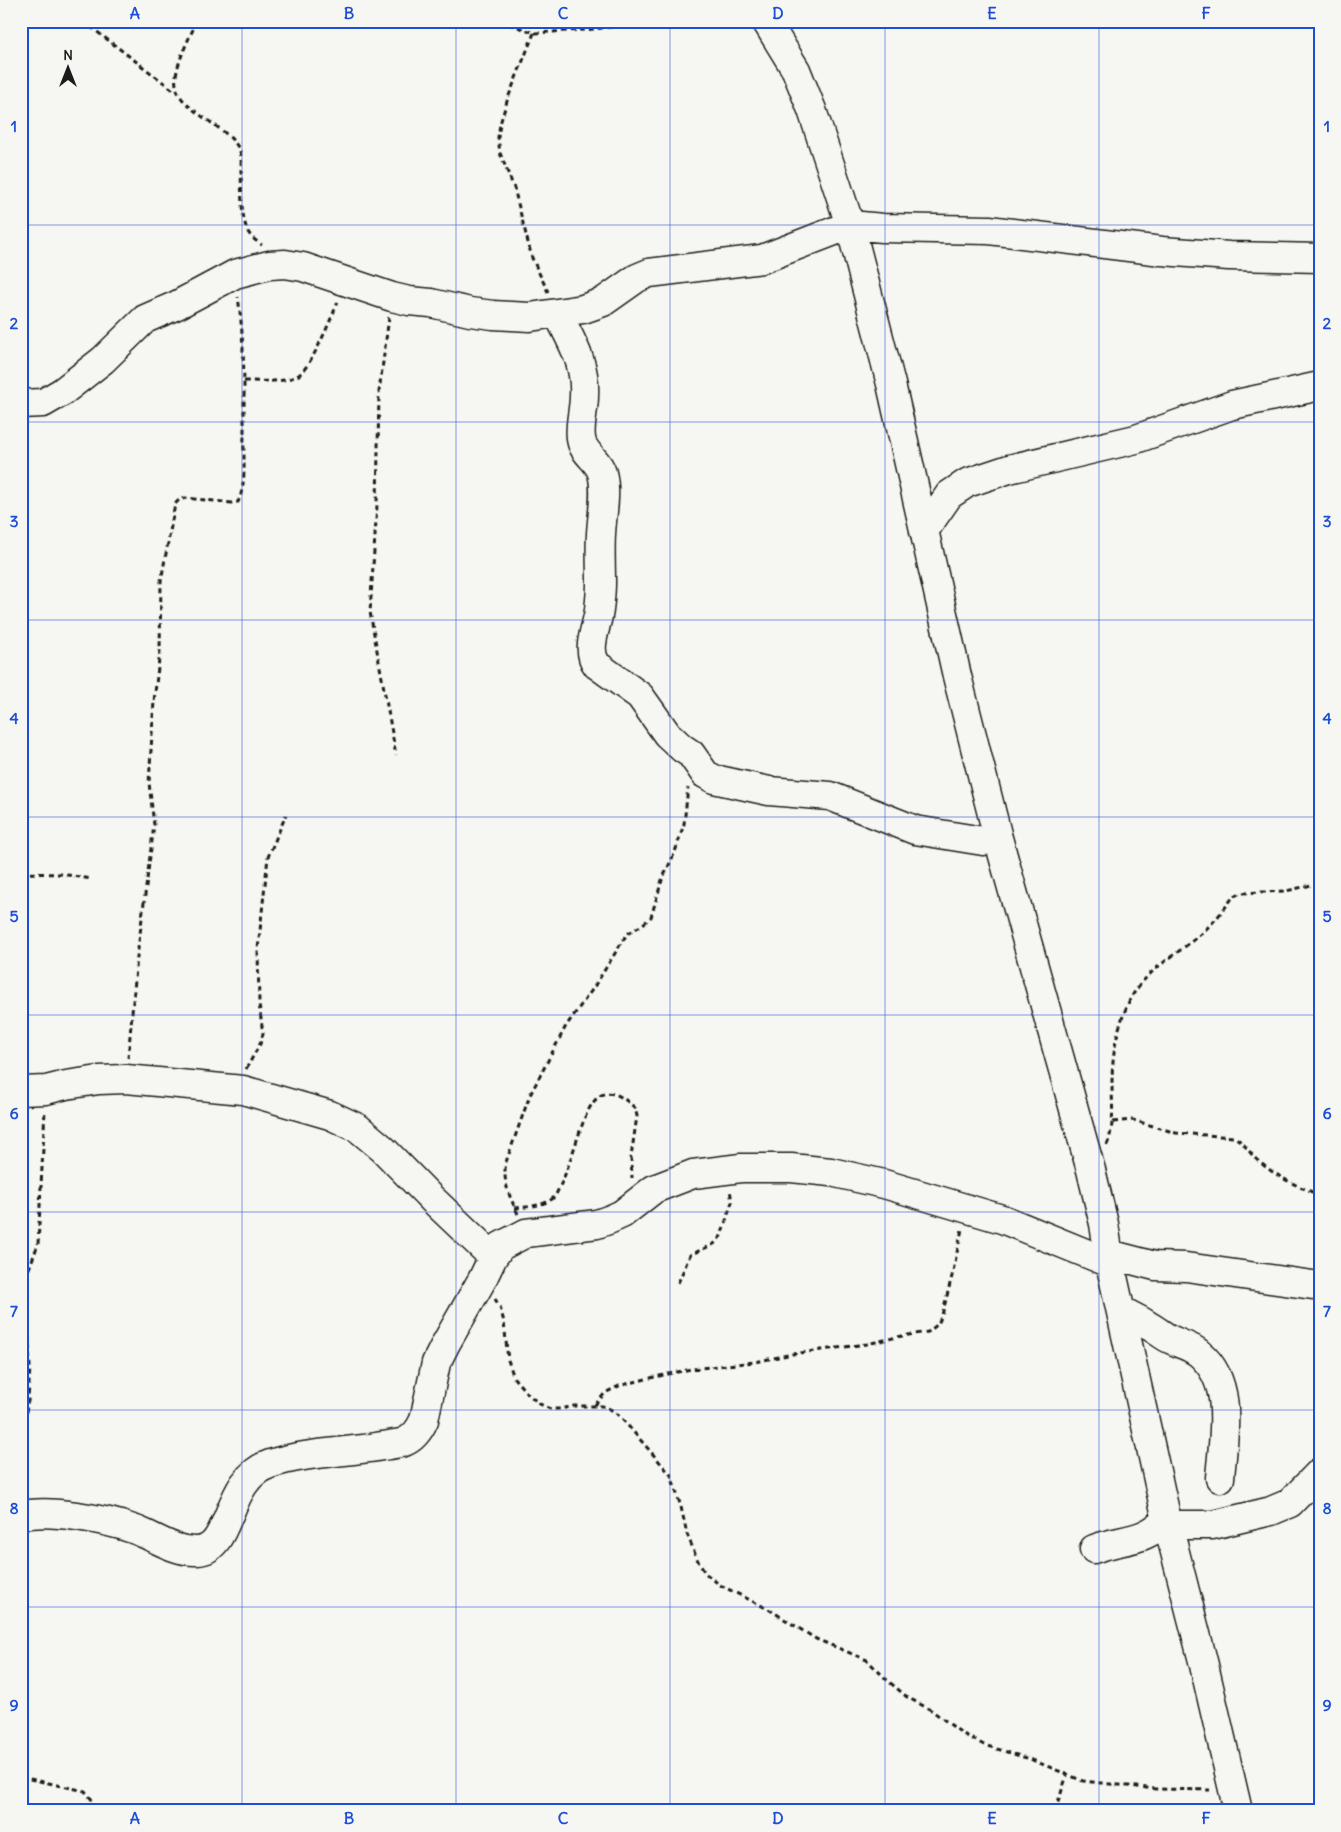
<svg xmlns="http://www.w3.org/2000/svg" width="1341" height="1832" viewBox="0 0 1341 1832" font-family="Delius,sans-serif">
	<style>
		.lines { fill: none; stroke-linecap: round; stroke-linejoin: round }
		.minor-casing { stroke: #1c1c1c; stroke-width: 31 }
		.path { stroke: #1c1c1c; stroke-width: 3; stroke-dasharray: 5 4; stroke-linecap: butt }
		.minor { stroke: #f6f6f2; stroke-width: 28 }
		.grid { fill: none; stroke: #1d4ed8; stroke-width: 1; stroke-opacity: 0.55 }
		.neatline { fill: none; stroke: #1d4ed8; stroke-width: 2 }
		.grid-label { font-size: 16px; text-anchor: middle; font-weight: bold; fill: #1d4ed8 }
	</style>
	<rect width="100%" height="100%" fill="#f6f6f2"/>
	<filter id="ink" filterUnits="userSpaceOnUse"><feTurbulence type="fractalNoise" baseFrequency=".02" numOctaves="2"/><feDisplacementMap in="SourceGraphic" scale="10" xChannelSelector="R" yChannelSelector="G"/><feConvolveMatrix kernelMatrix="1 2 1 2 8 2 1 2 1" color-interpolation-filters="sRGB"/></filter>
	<g filter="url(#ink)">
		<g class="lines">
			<defs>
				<path id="minor" d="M 766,21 L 796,70 L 812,110 L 850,225 L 891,384 L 957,676 L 998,838 L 1091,1170 L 1104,1224 L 1110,1263 L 1168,1525 L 1203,1661 L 1238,1811
					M 558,314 C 572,343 586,363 584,396 C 584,410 579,425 581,438 C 582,453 598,459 602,473 C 607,492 602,514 601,534 C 600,550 601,567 601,583 C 601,592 600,601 599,610 C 597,627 585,650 597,665 L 640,696 L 667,734 L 682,748 L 691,754 L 705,774 L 714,779 L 769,791 L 830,796 L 915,830 L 983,841 L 998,838
					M 21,404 L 43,403 L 62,392 L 103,360 L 145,319 L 177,305 L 235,274 L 269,265 L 285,264 L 303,267 L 392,297 L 409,301 L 431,303 L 470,312 L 493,315 L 530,317 L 583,309 L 603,302 L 637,278 L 649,273 L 762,259 L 850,225 L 883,228 L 989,230 L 1162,251 L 1229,256 L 1320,258
					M 924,531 L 949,495 L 967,483 L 1009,469 L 1136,439 L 1232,405 L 1320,386
					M 21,1091 L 46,1090 L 66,1085 L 99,1080 L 126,1079 L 243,1090 L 330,1115 L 358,1128 L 383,1149 L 432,1199 L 493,1257
					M 1109,1254 L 1155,1266 L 1186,1267 L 1320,1286
					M 1122,1311 C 1131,1316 1141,1320 1149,1326 C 1157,1330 1164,1337 1172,1340 C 1182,1345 1191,1346 1200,1354 C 1235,1384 1223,1437 1220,1478
					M 21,1516 C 47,1508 108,1520 133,1529 C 154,1536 174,1552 197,1551 C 233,1550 224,1479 270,1464 C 306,1452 345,1453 382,1446 C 389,1445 398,1444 404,1442 C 414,1438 420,1429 424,1420 L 436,1363 L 446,1343 L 482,1280 L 493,1257 L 501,1246 L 526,1233 L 597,1224 L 611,1219 L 622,1214 L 654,1189 L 693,1174 L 741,1168 L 791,1168 L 831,1172 L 884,1184 L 1002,1219 L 1110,1263
					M 1168,1525 L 1213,1525 L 1271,1511 L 1290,1503 L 1320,1472
					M 1094,1549 C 1121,1538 1146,1543 1167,1518"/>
			</defs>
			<!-- minor casing -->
			<use href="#minor" class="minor-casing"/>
			<!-- path -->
			<path class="path" d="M 83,21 L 176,92
				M 197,21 C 190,36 173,69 176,85 C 179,111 227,125 239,149 C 242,155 241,164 241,171 C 242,190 240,214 248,232 C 251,237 257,242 262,245
				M 501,21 L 534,33 L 585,30 L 661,21
				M 534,33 L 508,98 L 500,124 L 498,137 L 500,153 L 514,188 L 532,258 L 548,292
				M 389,317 L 379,392 L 377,505 L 370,612 L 396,755
				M 244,381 C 260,381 282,383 297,376 C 311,369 331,318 338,302
				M 21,873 L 61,874 L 92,879
				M 128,1058 L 137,957 L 154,825 L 149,783 L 154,701 L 160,651 L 161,581 L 175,504 L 179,500 L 186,498 L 232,503 L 238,502 C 247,483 243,457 244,436 C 244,390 245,343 238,297
				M 246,1069 L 260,1044 L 263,1034 L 259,1004 L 258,949 L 268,857 L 286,815
				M 1113,1122 L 1133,1120 L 1176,1133 L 1234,1137 C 1244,1142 1248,1151 1256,1159 C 1275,1176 1296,1186 1320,1195
				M 1107,1145 C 1115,1125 1112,1105 1112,1084 C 1112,1058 1116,1031 1127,1006 C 1141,973 1171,959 1197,937 C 1211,926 1223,911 1233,897 L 1240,893 L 1286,891 L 1320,883
				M 515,1208 C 527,1207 542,1206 552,1199 C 557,1195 559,1187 562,1182 C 567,1170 571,1158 575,1146 C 586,1114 596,1070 635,1108 L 637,1116 L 631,1157 L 632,1178
				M 518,1214 C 510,1197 502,1182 506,1162 L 530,1095 L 566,1026 L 594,987 L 627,934 L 642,925 L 651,917 L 662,880 L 675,852 L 684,824 L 688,788
				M 678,1283 L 690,1255 L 714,1244 L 721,1236 L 732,1202 L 730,1190
				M 495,1299 L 500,1307 L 504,1322 L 508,1360 L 514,1378 L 525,1391 L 538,1403 L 550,1409 L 561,1409 L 574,1406 L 603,1406 L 614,1411 L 623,1420 L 671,1475 L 681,1507 L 687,1534 L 698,1561 L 705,1573 L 720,1585 L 770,1610 L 816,1639 L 867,1660 L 887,1680 L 907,1697 L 931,1710 L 963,1734 L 984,1745 L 1030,1759 L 1083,1781 L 1156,1789 L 1210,1790
				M 595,1405 L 605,1393 L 619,1386 L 646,1379 L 691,1369 L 755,1362 L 792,1354 L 867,1344 L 902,1336 L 928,1332 L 938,1324 L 942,1315 L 952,1276 L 962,1229
				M 21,1439 L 28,1401 L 30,1367 L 26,1277 L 38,1244 L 45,1110
				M 21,1777 L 85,1791 L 93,1801 L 93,1811
				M 1055,1811 L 1067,1775"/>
			<!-- minor -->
			<use href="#minor" class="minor"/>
		</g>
	</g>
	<!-- grid -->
	<path class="grid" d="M 242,21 L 242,1811M 456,21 L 456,1811M 670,21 L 670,1811M 885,21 L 885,1811M 1099,21 L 1099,1811M 21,225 L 1320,225M 21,422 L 1320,422M 21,620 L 1320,620M 21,817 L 1320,817M 21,1015 L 1320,1015M 21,1212 L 1320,1212M 21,1410 L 1320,1410M 21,1607 L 1320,1607"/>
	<!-- margin -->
	<rect width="1341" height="1832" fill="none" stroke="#f6f6f2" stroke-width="55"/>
	<!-- north arrow -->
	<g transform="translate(68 68)" stroke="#f6f6f2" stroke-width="4" paint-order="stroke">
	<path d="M0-4L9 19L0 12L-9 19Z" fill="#1c1c1c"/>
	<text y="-8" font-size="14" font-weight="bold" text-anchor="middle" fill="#1c1c1c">N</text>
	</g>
	<rect x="28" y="28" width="1286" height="1776" class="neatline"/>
	<g class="grid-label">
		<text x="135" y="19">A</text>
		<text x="349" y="19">B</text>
		<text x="563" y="19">C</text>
		<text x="778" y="19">D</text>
		<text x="992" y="19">E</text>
		<text x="1206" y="19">F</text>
		<text x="14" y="132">1</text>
		<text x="1327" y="132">1</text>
		<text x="14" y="329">2</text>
		<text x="1327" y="329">2</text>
		<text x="14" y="527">3</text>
		<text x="1327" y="527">3</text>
		<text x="14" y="724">4</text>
		<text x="1327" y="724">4</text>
		<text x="14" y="922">5</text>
		<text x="1327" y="922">5</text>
		<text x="14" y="1119">6</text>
		<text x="1327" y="1119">6</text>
		<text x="14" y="1317">7</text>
		<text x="1327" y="1317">7</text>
		<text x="14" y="1514">8</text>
		<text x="1327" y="1514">8</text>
		<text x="14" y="1711">9</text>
		<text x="1327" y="1711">9</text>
		<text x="135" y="1824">A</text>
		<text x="349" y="1824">B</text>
		<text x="563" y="1824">C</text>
		<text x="778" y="1824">D</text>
		<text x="992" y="1824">E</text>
		<text x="1206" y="1824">F</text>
	</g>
</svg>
